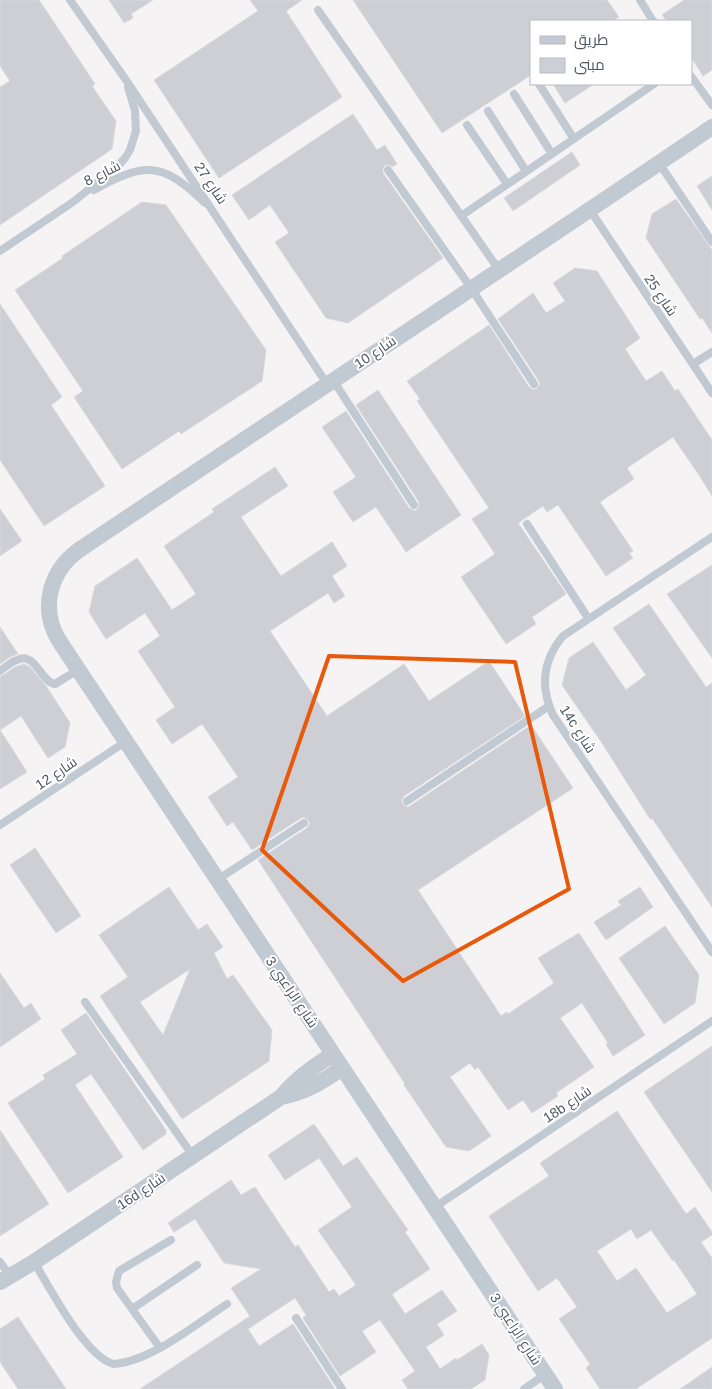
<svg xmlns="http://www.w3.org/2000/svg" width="712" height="1389" viewBox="0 0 712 1389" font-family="Arial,Cairo,sans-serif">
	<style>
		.building { fill: #cdcfd5; stroke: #d7d9de; fill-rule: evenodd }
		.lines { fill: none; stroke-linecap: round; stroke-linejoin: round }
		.service { stroke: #c1cad2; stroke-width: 8 }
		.minor { stroke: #c1cad2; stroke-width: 16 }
		.marked { fill: none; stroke: #e8590c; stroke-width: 4; stroke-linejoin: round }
		.labels { text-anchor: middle; stroke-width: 4; stroke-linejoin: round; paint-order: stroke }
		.street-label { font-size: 14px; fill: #4a5661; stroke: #fff }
	</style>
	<rect width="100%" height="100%" fill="#f5f3f3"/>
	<!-- building -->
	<path class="building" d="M 0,0 L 39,0 L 95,84 L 92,86 L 116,121 L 112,149 L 0,225 L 0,87 L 10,81 L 0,66 Z
		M 109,0 L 153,0 L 131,14 L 133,18 L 124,23 Z
		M 250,0 L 302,0 L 286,11 L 342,97 L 219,178 L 154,80 L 258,11 Z
		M 353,0 L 607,0 L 619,17 L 612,21 L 531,21 L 531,75 L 442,133 Z
		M 684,0 L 712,0 L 712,70 L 703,76 L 691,57 L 691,21 L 667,21 L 662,15 Z
		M 553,84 L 594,84 L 565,103 Z
		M 353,114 L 377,150 L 385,145 L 397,164 L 392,167 L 390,165 L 385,165 L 383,168 L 383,173 L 443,258 L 348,323 L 326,318 L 275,242 L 289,233 L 270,205 L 249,220 L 232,195 Z
		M 572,152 L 580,165 L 513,211 L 504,198 Z
		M 712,176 L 712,210 L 697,186 Z
		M 676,199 L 712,250 L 712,333 L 702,318 L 700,319 L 646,238 L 652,214 Z
		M 142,202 L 166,205 L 266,350 L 262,381 L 181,434 L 179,431 L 122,469 L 74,397 L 83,391 L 15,290 L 63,258 L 62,256 Z
		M 575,268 L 597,271 L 640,338 L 625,349 L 646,381 L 662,371 L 675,391 L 678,389 L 712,440 L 712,496 L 699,475 L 673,437 L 627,468 L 634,479 L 600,502 L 633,551 L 629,553 L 633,558 L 606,576 L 558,505 L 547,512 L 543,506 L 518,523 L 566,594 L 532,617 L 536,624 L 506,644 L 461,577 L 495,554 L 472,519 L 489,508 L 417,401 L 420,399 L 407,381 L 489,325 L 529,387 L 534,390 L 537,388 L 540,384 L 539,381 L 498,319 L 533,293 L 546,313 L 565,301 L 553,283 Z
		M 0,304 L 62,397 L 51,405 L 105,486 L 44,526 L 0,460 Z
		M 378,390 L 461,515 L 406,552 L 376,507 L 353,522 L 333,492 L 356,477 L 322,427 L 346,411 L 409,508 L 415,511 L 419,507 L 419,502 L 356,405 Z
		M 275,467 L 288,486 L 241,517 L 281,576 L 332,542 L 347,566 L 332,576 L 345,596 L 334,603 L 328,593 L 270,631 L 327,716 L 404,664 L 429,701 L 489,661 L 525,716 L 404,796 L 401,801 L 403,804 L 407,807 L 410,806 L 531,725 L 573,788 L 418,890 L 501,1016 L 507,1012 L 508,1014 L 554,983 L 538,958 L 579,933 L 645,1035 L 613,1056 L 606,1044 L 608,1043 L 582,1003 L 560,1018 L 594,1067 L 556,1093 L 558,1096 L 532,1113 L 523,1100 L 508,1110 L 478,1067 L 475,1070 L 470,1063 L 450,1077 L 491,1136 L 469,1151 L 446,1147 L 404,1085 L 405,1084 L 258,860 L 307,828 L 310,823 L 308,820 L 304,817 L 301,818 L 252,850 L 233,822 L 227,826 L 208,797 L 238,777 L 202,724 L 172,744 L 156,720 L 175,707 L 138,651 L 160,636 L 145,613 L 106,639 L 89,612 L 95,586 L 137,558 L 172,610 L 196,594 L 164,546 L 214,512 L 212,509 Z
		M 0,509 L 22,541 L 0,556 Z
		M 712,565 L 712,658 L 667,594 Z
		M 649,604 L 706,687 L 712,683 L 712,907 L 652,818 L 650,819 L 602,743 L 562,685 L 569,658 L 593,642 L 626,690 L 646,675 L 613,628 Z
		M 0,627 L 18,654 L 10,657 L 0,664 Z
		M 24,664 L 30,667 L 46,686 L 70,723 L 65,747 L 48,758 L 21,716 L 0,730 L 27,772 L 0,789 L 0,677 L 15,667 Z
		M 35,848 L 81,916 L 56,933 L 10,865 Z
		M 169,887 L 198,930 L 207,924 L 223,947 L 214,953 L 227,979 L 233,975 L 272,1030 L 269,1061 L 182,1119 L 100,996 L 128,977 L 99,935 ZM 190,969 L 163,1035 L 140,1002 Z
		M 640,887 L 653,907 L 606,940 L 594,922 L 621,905 L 618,901 Z
		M 665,926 L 699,975 L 695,1003 L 664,1024 L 619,958 Z
		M 0,973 L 24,1008 L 31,1003 L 41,1019 L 0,1047 Z
		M 86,1013 L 166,1130 L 166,1134 L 143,1150 L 91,1074 L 75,1085 L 123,1157 L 68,1193 L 8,1103 L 45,1079 L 43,1075 L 77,1054 L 61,1030 Z
		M 712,1046 L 712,1192 L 644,1092 Z
		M 617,1111 L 686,1214 L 695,1207 L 712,1232 L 712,1235 L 701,1242 L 712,1258 L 712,1338 L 636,1389 L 600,1389 L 586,1368 L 590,1364 L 559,1319 L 577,1307 L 557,1278 L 538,1291 L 489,1216 L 549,1176 L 540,1163 ZM 631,1229 L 637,1239 L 651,1230 L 673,1261 L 674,1260 L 697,1294 L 667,1313 L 636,1268 L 617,1281 L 597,1251 Z
		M 314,1124 L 343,1166 L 357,1157 L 408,1230 L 405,1232 L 430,1269 L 392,1294 L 405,1314 L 442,1290 L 457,1311 L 437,1324 L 444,1335 L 426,1347 L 440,1369 L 456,1358 L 457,1360 L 482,1344 L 489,1355 L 485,1380 L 471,1389 L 408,1389 L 402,1380 L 415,1371 L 380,1320 L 362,1331 L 376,1352 L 340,1376 L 303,1318 L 306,1315 L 295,1298 L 248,1329 L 259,1346 L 293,1324 L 335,1389 L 140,1389 L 250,1316 L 231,1288 L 261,1269 L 224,1263 L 195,1219 L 174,1232 L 168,1223 L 231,1180 L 241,1195 L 255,1187 L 295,1247 L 298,1245 L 329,1292 L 334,1289 L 339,1296 L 356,1285 L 318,1230 L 352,1207 L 319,1158 L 285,1180 L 268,1155 Z
		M 0,1130 L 49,1204 L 0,1236 Z
		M 18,1317 L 66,1389 L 18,1389 L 0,1362 L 0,1329 Z
		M 712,1367 L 712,1389 L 680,1389 Z"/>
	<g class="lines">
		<!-- service -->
		<path class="service" d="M 70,0 L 126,80 L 327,384
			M 640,0 L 653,21
			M 318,10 L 499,270
			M 691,76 L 712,105
			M 539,84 L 574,139
			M 514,94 L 552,154
			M 488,111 L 526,171
			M 467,125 L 507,184
			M 659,163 L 712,242
			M 388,170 L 471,288 L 534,384
			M 94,190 C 145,162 162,161 205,203
			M 590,210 L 712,393
			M 461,216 L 654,84
			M 0,251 L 73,202 L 118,166 L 125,158 L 130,150 L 136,131 L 135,111 L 128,87
			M 693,364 L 712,352
			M 333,380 L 414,505
			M 527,524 L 588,618
			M 712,537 L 563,636 C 543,660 540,687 553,715 L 712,952
			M 0,671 C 5,667 11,662 17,660 C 36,651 40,682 55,684 L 78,670
			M 407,801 L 549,706
			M 0,825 L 125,742
			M 217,880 L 304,823
			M 85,1002 L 193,1156
			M 435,1207 L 712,1021
			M 0,1262 L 11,1277
			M 34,1262 C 51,1289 84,1355 113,1364 C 150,1362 196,1324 227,1304
			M 132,1309 L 197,1265
			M 296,1318 L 342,1389
			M 160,1348 L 117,1288 L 116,1282 L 119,1271 L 171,1240
			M 524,1389 L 546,1374"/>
		<!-- minor -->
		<path class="minor" d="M 281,1097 C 305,1093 322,1082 342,1068
			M 0,1282 L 34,1262 L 281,1097 C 296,1079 313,1067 333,1054
			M 555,1389 L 58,639 C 40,607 50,571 79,550 C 289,409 502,270 712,127"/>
	</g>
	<!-- marked area -->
	<path class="marked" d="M 329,656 L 515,662 L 569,889 L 403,981 L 262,850 Z"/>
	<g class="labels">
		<!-- street labels -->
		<g class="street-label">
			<text transform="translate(102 173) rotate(-27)" y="5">شارع 8</text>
			<text transform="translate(211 183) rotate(56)" y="5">شارع 27</text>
			<text transform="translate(661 295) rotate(56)" y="5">شارع 25</text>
			<text transform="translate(375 352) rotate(-34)" y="5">شارع 10</text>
			<text transform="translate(578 729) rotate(57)" y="5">14c شارع</text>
			<text transform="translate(56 773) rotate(-34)" y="5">شارع 12</text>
			<text transform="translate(292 992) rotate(56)" y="5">شارع الراعبي 3</text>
			<text transform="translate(567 1104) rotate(-34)" y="5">18b شارع</text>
			<text transform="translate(141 1191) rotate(-34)" y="5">16d شارع</text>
			<text transform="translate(516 1329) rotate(57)" y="5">شارع الراعبي 3</text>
		</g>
	</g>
	<!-- legend -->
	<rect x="530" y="20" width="162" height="65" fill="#ffffff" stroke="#b7bbc0"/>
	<rect x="540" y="36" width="25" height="8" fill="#c1cad2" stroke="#b7bbc0"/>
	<text x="574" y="45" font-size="15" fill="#4a5661">طريق</text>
	<rect x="540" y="58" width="25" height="15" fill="#cdcfd5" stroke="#b7bbc0"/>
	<text x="574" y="70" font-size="15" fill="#4a5661">مبنى</text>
</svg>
